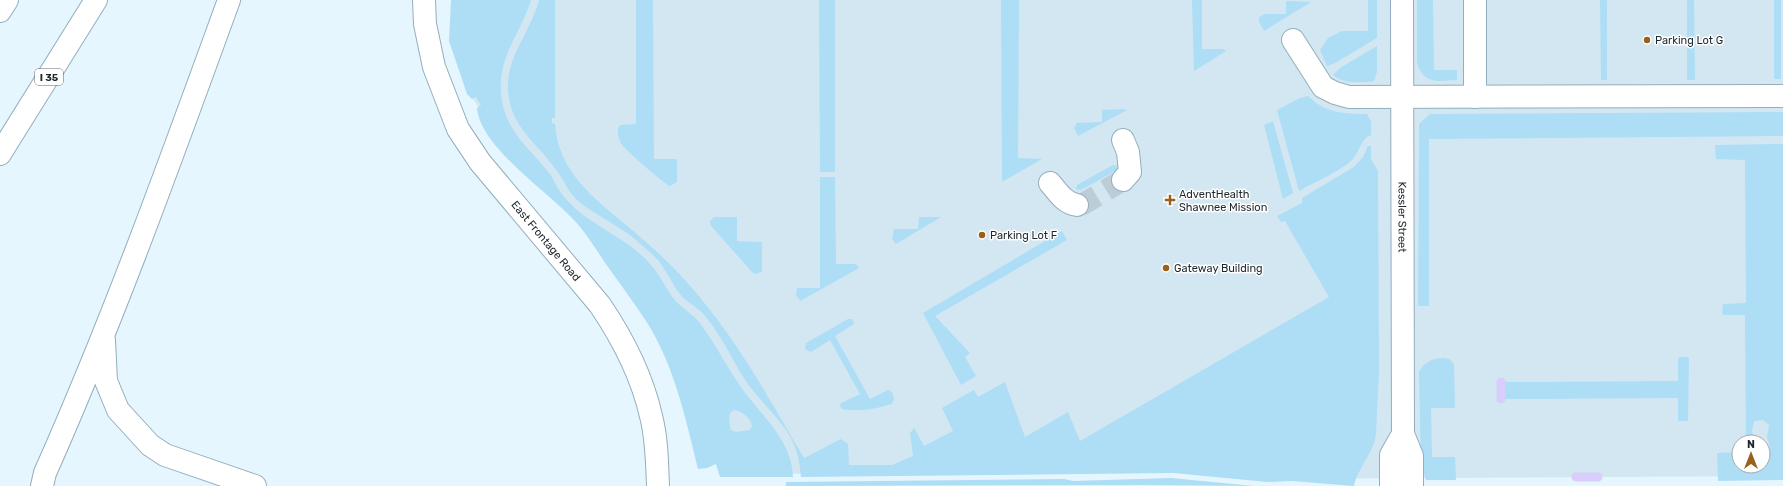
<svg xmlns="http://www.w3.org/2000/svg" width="1783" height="486" viewBox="0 0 1783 486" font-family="Rubik,sans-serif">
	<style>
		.built { fill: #d2e7f2; fill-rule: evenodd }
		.green { fill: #aeddf6; fill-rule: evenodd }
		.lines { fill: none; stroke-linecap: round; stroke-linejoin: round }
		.stream { stroke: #d9cefb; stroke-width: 9 }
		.minor-tunnel { stroke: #bdcdd5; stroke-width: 22; stroke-dasharray: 22 11; stroke-linecap: butt }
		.minor-casing { stroke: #93aebc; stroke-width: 24 }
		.highway-casing { stroke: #93aebc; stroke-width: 24 }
		.minor { stroke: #fff; stroke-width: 22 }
		.highway { stroke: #fff; stroke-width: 22 }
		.poi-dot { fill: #98621a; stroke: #fff; stroke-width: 1.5 }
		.labels { text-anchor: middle; stroke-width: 3; stroke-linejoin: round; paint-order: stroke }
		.shield { fill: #fff; stroke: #62686d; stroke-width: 1 }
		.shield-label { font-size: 10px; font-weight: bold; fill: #1e282e }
		.poi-label { font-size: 11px; fill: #1e282e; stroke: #fff; text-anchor: start }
		.street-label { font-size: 11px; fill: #1e282e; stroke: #fff }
	</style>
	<rect width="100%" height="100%" fill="#e5f6ff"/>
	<!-- built -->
	<path class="built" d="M 456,0 L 1783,0 L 1783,476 L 1270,479 L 1174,470 L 780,474 L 744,463 L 608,250 L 506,150 L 470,94 ZM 1739,442 L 1763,442 L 1763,466 L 1739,466 Z"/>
	<!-- green -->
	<path class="green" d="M 451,0 L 531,0 C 521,33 498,56 501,93 C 504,131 529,147 550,174 C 553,178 555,183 557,187 C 564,198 572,206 582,214 C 604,231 631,242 650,264 C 660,274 665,288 674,299 C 682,309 695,315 702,326 C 718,348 730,373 746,394 C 766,420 792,442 793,477 L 720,477 L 716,464 L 707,468 L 698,469 C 686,420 674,364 646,321 C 634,303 621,285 608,267 C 595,248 584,229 568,214 C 542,188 480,145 477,108 L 481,105 L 476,97 L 472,99 L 467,94 L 449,41 ZM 734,410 C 742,411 751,418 752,426 L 750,430 L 736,432 L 731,430 L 729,421 L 730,413 Z
		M 539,0 L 555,0 L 555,118 L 552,118 L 552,123 L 555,124 C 559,181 608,207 646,242 C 669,262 691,285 710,310 C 746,356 774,407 804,458 L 841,439 L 848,444 L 849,465 L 892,465 L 913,456 L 910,433 L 914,428 L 924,446 L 953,431 L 942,408 L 974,390 L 978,397 L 1005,382 L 1025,437 L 1068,412 L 1080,441 L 1329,297 L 1285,221 L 1281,222 L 1277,216 L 1302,203 L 1302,198 L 1354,167 L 1363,157 L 1368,146 L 1371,146 L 1371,159 L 1378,171 L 1378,182 L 1379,372 L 1376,434 C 1374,453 1358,467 1354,486 L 1292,481 L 1267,482 L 1174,473 L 801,477 C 800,465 798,453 793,442 C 783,420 759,401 745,380 C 732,359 721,335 705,316 C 698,307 687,303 680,294 C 671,283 666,268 655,257 C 647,250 639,242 630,235 C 613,223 594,214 577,200 C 568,192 564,180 557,171 C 537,142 511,129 508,90 C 506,57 531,31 539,0 Z
		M 636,0 L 653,0 L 654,159 L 675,159 L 677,160 L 677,182 L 670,186 C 663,183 629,153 623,146 C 618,140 616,131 620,125 L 636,124 Z
		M 819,0 L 835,0 L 835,172 L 820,172 Z
		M 1001,0 L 1019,0 L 1018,158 L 1042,159 L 1002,182 Z
		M 1192,0 L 1202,0 L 1202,49 L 1223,49 L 1226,51 L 1194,71 Z
		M 1368,0 L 1377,0 L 1377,38 L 1335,63 L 1327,66 L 1320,50 L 1328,38 L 1342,31 L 1368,31 Z
		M 1417,0 L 1433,0 L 1434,70 L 1457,70 L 1457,80 C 1438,81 1424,85 1417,63 Z
		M 1600,0 L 1607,0 L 1607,80 L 1601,80 Z
		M 1687,0 L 1694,0 L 1695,80 L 1687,80 Z
		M 1774,0 L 1781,0 L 1781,79 L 1774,79 Z
		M 1286,1 L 1311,2 L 1264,31 L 1259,22 L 1259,17 L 1265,14 L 1286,14 Z
		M 1377,46 L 1377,72 L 1374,81 C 1360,83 1344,84 1333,75 L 1340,68 Z
		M 1308,96 C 1325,113 1344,114 1367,114 L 1371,122 L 1371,135 C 1361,138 1360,151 1353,159 C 1343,170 1313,183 1299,191 L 1277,110 L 1300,98 Z
		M 1122,109 L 1127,110 L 1078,136 L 1074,128 L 1077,123 L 1102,122 L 1102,110 Z
		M 1783,112 L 1783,136 L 1429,139 L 1429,306 L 1418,306 L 1419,129 L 1419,124 L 1430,114 Z
		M 1273,121 L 1293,193 L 1283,199 L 1264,125 Z
		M 1783,144 L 1783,480 L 1718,481 L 1717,453 L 1739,452 L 1739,466 L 1763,466 L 1763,457 L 1768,455 L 1770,447 L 1767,438 L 1769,425 L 1763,420 L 1754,421 L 1752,431 L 1754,442 L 1746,442 L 1745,315 L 1724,315 L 1722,314 L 1723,304 L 1746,303 L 1745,160 L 1716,159 L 1715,145 Z
		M 1113,165 L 1117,166 L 1117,170 L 1081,190 L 1076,189 L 1077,185 Z
		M 820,177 L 835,177 L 836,264 L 856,264 L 859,268 L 800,301 L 796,295 L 797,288 L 820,288 Z
		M 714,217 L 737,217 L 737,241 L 762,242 L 762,271 L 757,274 L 753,273 L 711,226 L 710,221 Z
		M 919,217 L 941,217 L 896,244 L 892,239 L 894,229 L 918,229 Z
		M 1062,231 L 1067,240 L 935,316 L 970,353 L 965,357 L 976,376 L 961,385 L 923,313 Z
		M 848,319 L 852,319 L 854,324 L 835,336 L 870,399 L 888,390 L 892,392 L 894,399 L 892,404 C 876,409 858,412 842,409 L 840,406 L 841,403 L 860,394 L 830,340 L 811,352 L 805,349 L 806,343 Z
		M 1680,357 L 1688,357 L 1689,359 L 1688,421 L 1678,421 L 1678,398 L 1502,399 L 1502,382 L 1678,381 L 1678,359 Z
		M 1444,358 L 1449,359 L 1454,364 L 1455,406 L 1454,408 L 1431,408 L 1432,457 L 1455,457 L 1456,480 L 1426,480 L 1421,464 L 1419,372 C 1423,362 1434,358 1444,358 Z
		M 1171,478 L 1254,486 L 1146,485 L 786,486 L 786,482 L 1064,479 L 1073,481 Z"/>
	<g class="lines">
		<!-- stream -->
		<path class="stream" d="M 1501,382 L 1501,399
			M 1576,477 L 1598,477"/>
		<!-- minor-tunnel -->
		<path class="minor-tunnel" d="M 1077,205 L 1083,204 L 1123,180"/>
		<defs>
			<g id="minor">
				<path id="s1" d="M 424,0 L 425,24 L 434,67 L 458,129 L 480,162 L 600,305 C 623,339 642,376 651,416 C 657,439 657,463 658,486"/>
				<path id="s2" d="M 1402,0 L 1403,434 L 1412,456 L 1412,486"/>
				<path d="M 1475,0 L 1475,97"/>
				<path d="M 1293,40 L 1323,87 L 1335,93 L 1349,97 L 1783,96"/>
				<path d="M 1123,140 L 1128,152 L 1130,172 L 1123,180"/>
				<path d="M 1050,183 C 1058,192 1064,203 1077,205"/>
				<path d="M 1391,486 L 1391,455 L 1403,434"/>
			</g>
			<path id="highway" d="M 0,11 L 7,0
				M 0,154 L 96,0
				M 104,340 L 106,381 L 118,410 L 150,445 L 165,455 L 255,486
				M 42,486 L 45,473 C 114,318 171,159 229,0"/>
		</defs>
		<!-- minor casing -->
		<use href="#minor" class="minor-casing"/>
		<!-- highway casing -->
		<use href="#highway" class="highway-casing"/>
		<!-- minor -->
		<use href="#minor" class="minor"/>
		<!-- highway -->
		<use href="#highway" class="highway"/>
	</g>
	<!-- markers -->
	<g class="poi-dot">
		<circle cx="1647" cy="40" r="4"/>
		<path d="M1168 194h4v4h4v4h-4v4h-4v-4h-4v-4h4z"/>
		<circle cx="982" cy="235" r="4"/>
		<circle cx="1166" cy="268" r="4"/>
	</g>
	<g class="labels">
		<!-- shield labels -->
		<rect class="shield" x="35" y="69" width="28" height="16" rx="3"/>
		<g class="shield-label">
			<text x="49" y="81">I 35</text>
		</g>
		<!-- poi labels -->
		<g class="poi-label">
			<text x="1655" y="44">Parking Lot G</text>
			<text x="1179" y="198">AdventHealth<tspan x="1179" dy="13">Shawnee Mission</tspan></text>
			<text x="990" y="239">Parking Lot F</text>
			<text x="1174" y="272">Gateway Building</text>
		</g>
		<!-- street labels -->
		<g class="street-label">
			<text dy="4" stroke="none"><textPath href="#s2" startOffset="217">Kessler Street</textPath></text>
			<text dy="4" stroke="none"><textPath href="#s1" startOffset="277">East Frontage Road</textPath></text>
		</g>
	</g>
	<!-- north arrow -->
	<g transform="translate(1751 454)"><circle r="19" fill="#ffffff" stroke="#a5a9ab"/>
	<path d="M0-3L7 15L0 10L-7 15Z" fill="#98621a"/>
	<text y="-6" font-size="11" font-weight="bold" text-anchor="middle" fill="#1e282e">N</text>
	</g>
</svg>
